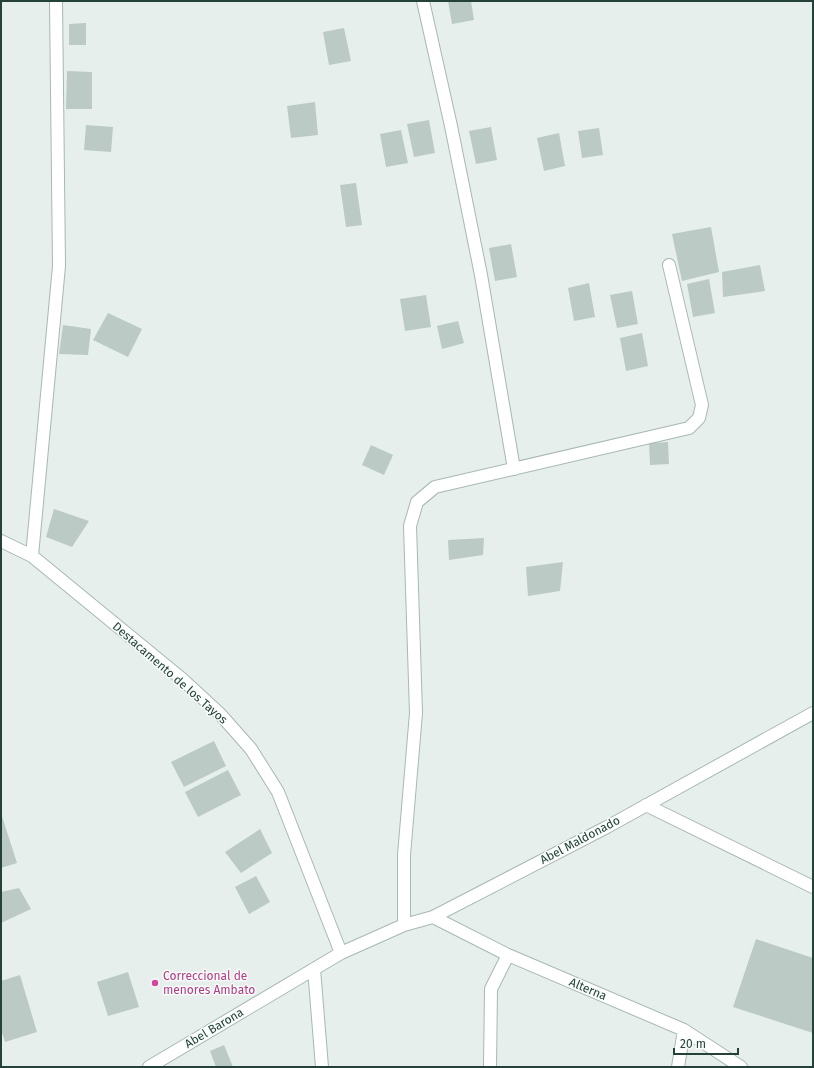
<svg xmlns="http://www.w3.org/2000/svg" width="814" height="1068" viewBox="0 0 814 1068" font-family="'Fira Sans',sans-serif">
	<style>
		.building { fill: #bbcac4 }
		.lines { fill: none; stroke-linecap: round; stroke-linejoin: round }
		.minor-casing { stroke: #a8b8b2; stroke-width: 14 }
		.minor { stroke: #fff; stroke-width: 12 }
		.hotel-dot { fill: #d1479c; stroke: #f7fbf9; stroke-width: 1.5 }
		.labels { text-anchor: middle; stroke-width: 3; stroke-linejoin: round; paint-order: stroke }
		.street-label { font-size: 12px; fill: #24423a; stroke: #f7fbf9 }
		.hotel-label { font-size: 12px; fill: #b23c85; stroke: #f7fbf9; text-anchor: start }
	</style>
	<rect width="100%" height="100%" fill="#e6efeb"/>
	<!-- building -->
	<path class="building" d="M 448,1 L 471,1 L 474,20 L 452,24 Z
		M 86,23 L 86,45 L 69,45 L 69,24 Z
		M 344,28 L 351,61 L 329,65 L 323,32 Z
		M 67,71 L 92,72 L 92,109 L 66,109 Z
		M 315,102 L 318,135 L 291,138 L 287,106 Z
		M 429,120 L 435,153 L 414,157 L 407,124 Z
		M 86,125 L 113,127 L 111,152 L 84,150 Z
		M 491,127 L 497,160 L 476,164 L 469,131 Z
		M 599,128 L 603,155 L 582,158 L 578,131 Z
		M 401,130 L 408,163 L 386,167 L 380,134 Z
		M 559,133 L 565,166 L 544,171 L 537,138 Z
		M 356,183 L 362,225 L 346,227 L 340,185 Z
		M 711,227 L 719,272 L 682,281 L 672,234 Z
		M 511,244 L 517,277 L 495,281 L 489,248 Z
		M 760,265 L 765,291 L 723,297 L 722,272 Z
		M 709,279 L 715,313 L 693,317 L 687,284 Z
		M 589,283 L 595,317 L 574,321 L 568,288 Z
		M 632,291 L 638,324 L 617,328 L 610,295 Z
		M 426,295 L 431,327 L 405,331 L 400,299 Z
		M 108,313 L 142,329 L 128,357 L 93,340 Z
		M 458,321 L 464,343 L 442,349 L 437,326 Z
		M 63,325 L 91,329 L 88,355 L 59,354 Z
		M 642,333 L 648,366 L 626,371 L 620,338 Z
		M 668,442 L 669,464 L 650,465 L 649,443 Z
		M 371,445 L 393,455 L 384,475 L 362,465 Z
		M 54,509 L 89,521 L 72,547 L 46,537 Z
		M 484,538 L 483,555 L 449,560 L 448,540 Z
		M 563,562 L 560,591 L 528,596 L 526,567 Z
		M 214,741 L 226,766 L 184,787 L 171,762 Z
		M 228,770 L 241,795 L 198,817 L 185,792 Z
		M 1,813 L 17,863 L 1,868 Z
		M 260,829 L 272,853 L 241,873 L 225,852 Z
		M 256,876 L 270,902 L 249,914 L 235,887 Z
		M 19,888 L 31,909 L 1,923 L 1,892 Z
		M 756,939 L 813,958 L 813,1033 L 733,1007 Z
		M 128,972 L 139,1007 L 108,1016 L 97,982 Z
		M 20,975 L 37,1032 L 5,1042 L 1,1029 L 1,981 Z
		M 224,1045 L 233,1067 L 216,1067 L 210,1051 Z"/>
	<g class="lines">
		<defs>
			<path id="minor" d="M 423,1 L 451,126 L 481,275 L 514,469
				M 1,541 L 32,556 L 182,679 L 220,714 L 251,749 L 278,792 L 341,953
				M 32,556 L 59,266 L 56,1
				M 646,805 L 813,887
				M 433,917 L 508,955 L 684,1030 L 741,1067
				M 404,925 L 404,855 L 416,713 L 410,526 L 417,502 L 435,487 L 689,428 L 699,418 L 702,405 L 669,265
				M 314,969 L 322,1067
				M 149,1067 L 341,953 L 404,925 L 433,917 L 607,827 L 813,713
				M 490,1067 L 491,989 L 508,955
				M 678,1067 L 684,1030"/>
		</defs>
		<!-- minor casing -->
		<use href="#minor" class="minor-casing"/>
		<!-- minor -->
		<use href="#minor" class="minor"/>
	</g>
	<!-- markers -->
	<circle class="hotel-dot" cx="155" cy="983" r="4"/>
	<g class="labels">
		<!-- street labels -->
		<g class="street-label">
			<text transform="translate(170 673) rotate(41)" y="4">Destacamento de los Tayos</text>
			<text transform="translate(580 840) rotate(-28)" y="4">Abel Maldonado</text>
			<text transform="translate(588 989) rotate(23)" y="4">Alterna</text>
			<text transform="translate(214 1028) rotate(-31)" y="4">Abel Barona</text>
		</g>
		<!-- hotel labels -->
		<g class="hotel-label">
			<text x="163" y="980">Correccional de<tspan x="163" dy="14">menores Ambato</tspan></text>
		</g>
	</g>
	<!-- border -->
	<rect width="814" height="1068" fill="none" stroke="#24423a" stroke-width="4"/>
	<!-- scale -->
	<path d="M674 1048v6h64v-6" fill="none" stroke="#24423a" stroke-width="2"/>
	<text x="680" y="1048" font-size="12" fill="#24423a" stroke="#f7fbf9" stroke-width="3" paint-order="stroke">20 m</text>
</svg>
